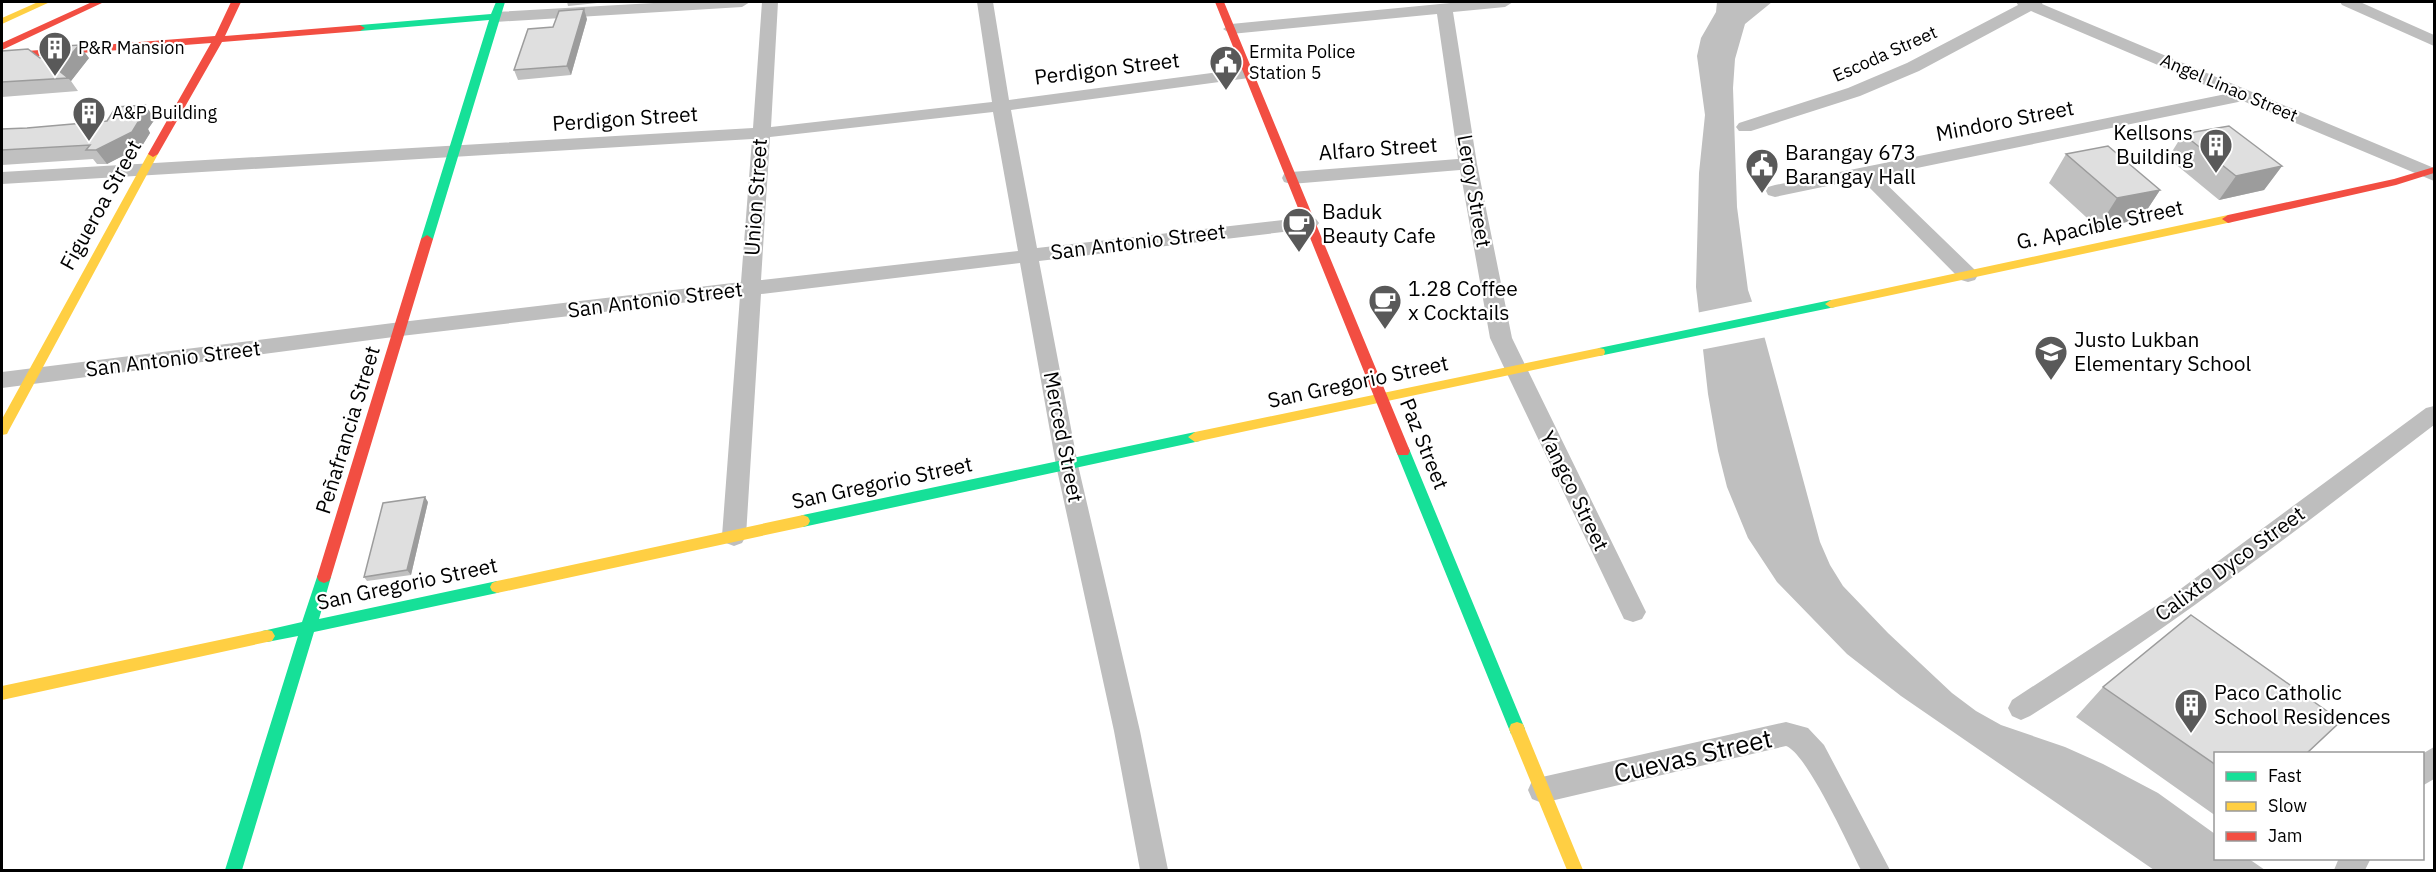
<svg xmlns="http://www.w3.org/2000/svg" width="2436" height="872" viewBox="0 0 2436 872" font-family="'IBM Plex Sans',sans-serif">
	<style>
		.water { fill: #bfbfbf }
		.pier { fill: #fff }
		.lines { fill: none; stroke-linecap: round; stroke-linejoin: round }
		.street { fill: #bebebe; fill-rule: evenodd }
		.fast { fill: #16e098; fill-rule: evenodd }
		.slow { fill: #ffcf43; fill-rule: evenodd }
		.jam { fill: #f24e42; fill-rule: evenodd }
		.wall { fill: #c0c0c0 }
		.shaded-wall { fill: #9c9c9c }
		.building { fill: #dfdfdf; stroke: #9c9c9c; stroke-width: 1.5 }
		.labels { text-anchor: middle; stroke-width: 4.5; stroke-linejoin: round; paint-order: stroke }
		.far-poi-label { font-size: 18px; fill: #000; stroke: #fff; text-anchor: start }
		.far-street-label { font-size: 18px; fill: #000; stroke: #fff }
		.street-label { font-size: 21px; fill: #000; stroke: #fff }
		.poi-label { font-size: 21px; fill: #000; stroke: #fff; text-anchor: start }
		.near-street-label { font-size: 26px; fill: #000; stroke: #fff }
	</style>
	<rect width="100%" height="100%" fill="#fff"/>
	<!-- water -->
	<path class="water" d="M 1717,2 L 1772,2 L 1745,24 L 1735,59 L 1733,88 L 1737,207 L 1748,290 L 1765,339 L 1820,542 L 1830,565 L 1843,586 L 1888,633 L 1952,693 L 1976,711 L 2001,725 L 2065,747 L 2103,764 L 2158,793 L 2215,834 L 2216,858 L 2249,859 L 2265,870 L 2154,870 L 1901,696 L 1847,654 L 1777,582 L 1748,538 L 1727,487 L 1718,451 L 1708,394 L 1696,287 L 1699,173 L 1705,115 L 1697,56 L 1701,38 L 1716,12 Z"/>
	<!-- pier -->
	<path class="pier" d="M 1755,301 L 1767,337 L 1700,350 L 1696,313 Z"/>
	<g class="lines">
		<!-- street -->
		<path class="street" d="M 671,2 L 750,2 L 742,7 L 495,22 L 487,17 L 495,12 Z
			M 762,2 L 778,2 L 771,127 L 992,102 L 977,2 L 993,2 L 1009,100 L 1249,68 L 1255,69 L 1258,73 L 1255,77 L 1249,78 L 1011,110 L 1037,248 L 1309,217 L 1316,219 L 1319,223 L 1316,227 L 1309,229 L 1039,261 L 1078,465 L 1140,731 L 1168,870 L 1140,870 L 1114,731 L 1056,465 L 1020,263 L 761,294 L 746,536 L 742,543 L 734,546 L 726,543 L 722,536 L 740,296 L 401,336 L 2,388 L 2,372 L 401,322 L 741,282 L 752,139 L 2,184 L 2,172 L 753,128 ZM 993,112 L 1018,251 L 761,280 L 770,137 Z
			M 1461,2 L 1513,2 L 1505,7 L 1453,12 L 1477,164 L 1512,338 L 1646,612 L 1642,619 L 1633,622 L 1624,619 L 1490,338 L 1460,170 L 1291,184 L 1284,182 L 1282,178 L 1284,174 L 1291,172 L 1458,159 L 1437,14 L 1231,34 L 1223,29 L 1231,24 Z
			M 2016,2 L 2043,2 L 2042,4 L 2434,168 L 2434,181 L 2243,101 L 1878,176 L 1975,270 L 1978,275 L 1975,280 L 1968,282 L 1961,280 L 1861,179 L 1775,197 L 1768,195 L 1766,191 L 1768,187 L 1775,185 L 2226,94 L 2031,11 L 1919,71 L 1860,96 L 1751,131 L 1739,131 L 1736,127 L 1739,123 L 1848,88 L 1907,63 L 2018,5 Z
			M 2340,2 L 2360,2 L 2434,35 L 2434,46 L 2342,5 Z
			M 2434,406 L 2434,425 C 2302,526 2171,628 2030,716 L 2021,720 L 2012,716 L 2008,708 L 2012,700 L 2171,596 L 2426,408 Z
			M 1786,722 L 1808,728 L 1824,745 L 1890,870 L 1861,870 C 1849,847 1807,753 1786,746 L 1542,803 L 1532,799 L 1528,790 L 1532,781 L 1542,777 Z
			M 2434,747 L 2434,779 L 2422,786 L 2422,754 Z
			M 2339,858 L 2371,858 L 2365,870 L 2334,870 Z"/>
		<!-- fast -->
		<path class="fast" d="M 496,2 L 505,2 L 433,239 L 427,243 L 423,242 L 421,239 L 489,20 L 360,31 L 355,28 L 360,25 L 491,14 Z
			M 1831,300 L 1837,304 L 1835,307 L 1599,356 L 1593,352 L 1599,348 Z
			M 1195,432 L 1200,433 L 1202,437 L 1200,441 L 803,527 L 798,525 L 796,521 L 798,517 L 803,515 Z
			M 1403,446 L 1408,447 L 1410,451 L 1525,729 L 1523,734 L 1517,736 L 1511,734 L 1509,729 L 1396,451 L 1398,447 Z
			M 324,571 L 329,573 L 331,577 L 319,619 L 497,581 L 502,583 L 504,587 L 502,591 L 497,593 L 314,632 L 242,870 L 225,870 L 298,636 L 267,642 L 262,641 L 259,636 L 262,631 L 267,630 L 302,622 L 317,577 L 319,573 Z"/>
		<!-- slow -->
		<path class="slow" d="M 38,2 L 50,2 L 2,24 L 2,18 Z
			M 153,151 L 158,154 L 9,430 L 7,434 L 2,435 L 2,419 L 148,154 Z
			M 2228,215 L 2234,219 L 2232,222 L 1831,308 L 1825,304 L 1831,300 Z
			M 1599,348 L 1604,349 L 1605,352 L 1604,355 L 1195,442 L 1188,437 L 1195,432 Z
			M 803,515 L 808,517 L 810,521 L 808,525 L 803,527 L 497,593 L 492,591 L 490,587 L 492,583 L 497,581 Z
			M 267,630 L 272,631 L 275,636 L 272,641 L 267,642 L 2,700 L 2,686 Z
			M 1517,722 L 1523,724 L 1525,729 L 1583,870 L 1567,870 L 1509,729 L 1511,724 Z"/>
		<!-- jam -->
		<path class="jam" d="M 92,2 L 104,2 L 2,50 L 2,43 Z
			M 231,2 L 241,2 L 225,36 L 360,25 L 365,28 L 360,31 L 222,42 L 158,154 L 153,157 L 148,154 L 211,43 L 2,59 L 2,53 L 215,36 Z
			M 1215,2 L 1224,2 L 1410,451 L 1408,455 L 1398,455 L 1396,451 Z
			M 2434,167 L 2434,173 L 2396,185 L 2228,223 L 2222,219 L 2228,215 L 2394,179 Z
			M 427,235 L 433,239 L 331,577 L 329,581 L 324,583 L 319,581 L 317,577 L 421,239 Z"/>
	</g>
	<!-- wall -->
	<path class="wall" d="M 567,2 L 607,2 L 568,6 Z
		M 587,19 L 571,75 L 518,80 L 514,70 L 553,27 Z
		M 2,51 L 40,58 L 89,58 L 71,81 L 78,91 L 2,97 Z
		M 145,105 L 155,119 L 148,129 L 150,133 L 142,146 L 107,164 L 97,164 L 93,159 L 2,165 L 2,129 L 27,128 L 107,121 Z
		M 2183,134 L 2282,166 L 2264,190 L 2219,200 L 2168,158 Z
		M 2066,154 L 2160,190 L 2141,219 L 2098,228 L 2049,183 Z
		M 428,502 L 411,575 L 367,581 L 364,577 Z
		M 2103,687 L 2216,753 L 2216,816 L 2076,717 Z"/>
	<!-- shaded-wall -->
	<path class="shaded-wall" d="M 584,9 L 587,19 L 571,75 L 567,66 Z
		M 79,45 L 89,58 L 71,81 L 68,78 L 58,70 Z
		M 145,105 L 155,119 L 148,129 L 150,133 L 142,146 L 107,164 L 96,150 L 136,119 Z
		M 2282,166 L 2264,190 L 2219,200 L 2236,176 Z
		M 2160,190 L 2141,219 L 2098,228 L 2117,198 Z
		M 425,497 L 428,502 L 411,575 L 407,570 Z"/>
	<!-- building -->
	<path class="building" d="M 584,9 L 567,66 L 514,70 L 528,29 L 553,27 L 559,11 Z
		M 79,45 L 58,70 L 68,78 L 2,82 L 2,51 L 28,49 L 40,58 L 50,47 Z
		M 145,105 L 136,119 L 140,119 L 132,132 L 96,150 L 86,150 L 90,145 L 2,150 L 2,129 L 27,128 L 107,121 L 116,107 Z
		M 2229,126 L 2282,166 L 2236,176 L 2183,134 Z
		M 2108,146 L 2160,190 L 2117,198 L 2066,154 Z
		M 425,497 L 407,570 L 364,577 L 383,503 Z
		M 2191,615 L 2341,721 L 2307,753 L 2216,753 L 2216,765 L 2103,687 Z"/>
	<!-- icons -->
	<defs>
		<symbol id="building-pin" viewBox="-11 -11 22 30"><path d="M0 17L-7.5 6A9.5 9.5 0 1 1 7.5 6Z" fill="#595959" stroke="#fff"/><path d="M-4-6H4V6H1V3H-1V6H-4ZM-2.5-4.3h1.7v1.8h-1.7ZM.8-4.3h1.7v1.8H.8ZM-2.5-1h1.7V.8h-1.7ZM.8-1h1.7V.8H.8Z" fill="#fff"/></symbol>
		<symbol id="civic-pin" viewBox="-11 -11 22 30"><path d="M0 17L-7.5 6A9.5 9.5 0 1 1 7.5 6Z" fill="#595959" stroke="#fff"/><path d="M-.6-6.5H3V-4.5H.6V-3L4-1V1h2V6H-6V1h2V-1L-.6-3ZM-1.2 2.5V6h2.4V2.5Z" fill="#fff"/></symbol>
		<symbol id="cafe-pin" viewBox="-11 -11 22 30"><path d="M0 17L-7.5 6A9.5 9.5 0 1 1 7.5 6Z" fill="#595959" stroke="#fff"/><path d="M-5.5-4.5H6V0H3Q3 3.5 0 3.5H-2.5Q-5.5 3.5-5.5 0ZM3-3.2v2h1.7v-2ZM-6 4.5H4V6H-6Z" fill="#fff"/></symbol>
		<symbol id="school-pin" viewBox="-11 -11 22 30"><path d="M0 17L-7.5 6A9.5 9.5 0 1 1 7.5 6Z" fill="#595959" stroke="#fff"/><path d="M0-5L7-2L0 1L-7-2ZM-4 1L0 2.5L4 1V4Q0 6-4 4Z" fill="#fff"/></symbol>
	</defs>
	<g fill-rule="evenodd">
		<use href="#building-pin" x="36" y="29" width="38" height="52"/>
		<use href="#civic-pin" x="1207" y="43" width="38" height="52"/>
		<use href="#building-pin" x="70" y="94" width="38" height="52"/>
		<use href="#building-pin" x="2197" y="126" width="38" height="52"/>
		<use href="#civic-pin" x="1743" y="146" width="38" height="52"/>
		<use href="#cafe-pin" x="1280" y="205" width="38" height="52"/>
		<use href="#cafe-pin" x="1366" y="282" width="38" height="52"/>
		<use href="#school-pin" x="2032" y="333" width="38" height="52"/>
		<use href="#building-pin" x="2172" y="686" width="38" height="52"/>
	</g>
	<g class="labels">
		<!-- far-poi labels -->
		<g class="far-poi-label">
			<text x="78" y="54">P&amp;R Mansion</text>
			<text x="1249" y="58">Ermita Police<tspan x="1249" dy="21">Station 5</tspan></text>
			<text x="112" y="119">A&amp;P Building</text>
		</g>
		<!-- far-street labels -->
		<g class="far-street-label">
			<text transform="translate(1885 54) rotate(-24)" y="6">Escoda Street</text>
			<text transform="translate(2229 88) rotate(23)" y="6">Angel Linao Street</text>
		</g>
		<!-- street labels -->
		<g class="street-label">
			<text transform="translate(1107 69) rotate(-7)" y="7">Perdigon Street</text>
			<text transform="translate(625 119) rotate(-4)" y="7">Perdigon Street</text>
			<text transform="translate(2005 121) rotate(-11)" y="7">Mindoro Street</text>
			<text transform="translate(1378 149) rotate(-4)" y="7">Alfaro Street</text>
			<text transform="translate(1474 191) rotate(80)" y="7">Leroy Street</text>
			<text transform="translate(756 197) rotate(-86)" y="7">Union Street</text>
			<text transform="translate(101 205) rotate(-61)" y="7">Figueroa Street</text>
			<text transform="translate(2100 225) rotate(-12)" y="7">G. Apacible Street</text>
			<text transform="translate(1138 242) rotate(-7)" y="7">San Antonio Street</text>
			<text transform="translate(655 300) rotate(-7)" y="7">San Antonio Street</text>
			<text transform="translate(173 359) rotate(-7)" y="7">San Antonio Street</text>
			<text transform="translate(1358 382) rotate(-12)" y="7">San Gregorio Street</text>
			<text transform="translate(348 430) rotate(-73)" y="7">Peñafrancia Street</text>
			<text transform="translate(1063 437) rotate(79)" y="7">Merced Street</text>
			<text transform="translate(1424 444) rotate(68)" y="7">Paz Street</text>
			<text transform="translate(882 483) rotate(-12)" y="7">San Gregorio Street</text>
			<text transform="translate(1574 491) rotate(64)" y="7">Yangco Street</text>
			<text transform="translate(2230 564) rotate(-36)" y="7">Calixto Dyco Street</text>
			<text transform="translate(407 584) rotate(-12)" y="7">San Gregorio Street</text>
		</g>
		<!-- poi labels -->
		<g class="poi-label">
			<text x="2193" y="140" text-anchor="end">Kellsons<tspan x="2193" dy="24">Building</tspan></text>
			<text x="1785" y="160">Barangay 673<tspan x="1785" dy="24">Barangay Hall</tspan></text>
			<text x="1322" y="219">Baduk<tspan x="1322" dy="24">Beauty Cafe</tspan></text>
			<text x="1408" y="296">1.28 Coffee<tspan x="1408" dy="24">x Cocktails</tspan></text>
			<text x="2074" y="347">Justo Lukban<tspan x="2074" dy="24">Elementary School</tspan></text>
			<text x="2214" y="700">Paco Catholic<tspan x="2214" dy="24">School Residences</tspan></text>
		</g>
		<!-- near-street labels -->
		<g class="near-street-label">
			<text transform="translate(1693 756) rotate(-13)" y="9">Cuevas Street</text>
		</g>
	</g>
	<!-- border -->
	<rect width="2436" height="872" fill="none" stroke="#000000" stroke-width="6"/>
	<!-- legend -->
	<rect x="2214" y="752" width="210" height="108" fill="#ffffff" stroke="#999999" stroke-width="1.5"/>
	<rect x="2226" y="772" width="30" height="9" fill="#16e098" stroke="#999999" stroke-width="1.5"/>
	<text x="2268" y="782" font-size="18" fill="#000000">Fast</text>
	<rect x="2226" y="802" width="30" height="9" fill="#ffcf43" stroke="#999999" stroke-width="1.5"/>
	<text x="2268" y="812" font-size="18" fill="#000000">Slow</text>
	<rect x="2226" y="832" width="30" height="9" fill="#f24e42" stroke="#999999" stroke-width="1.5"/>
	<text x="2268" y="842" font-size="18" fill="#000000">Jam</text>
</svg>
